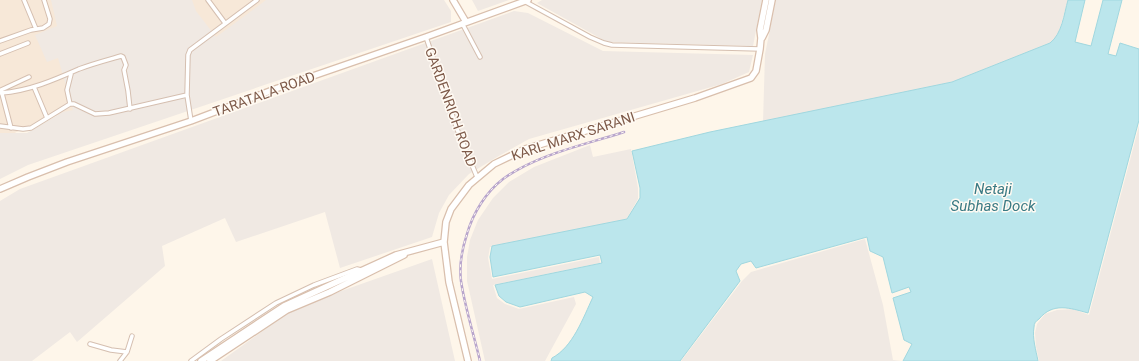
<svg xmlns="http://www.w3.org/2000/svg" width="1139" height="361" viewBox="0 0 1139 361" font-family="Roboto,sans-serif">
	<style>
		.residential { fill: #f7e8d8 }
		.industrial { fill: #f0e9e3 }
		.water { fill: #bbe6ec; stroke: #a0d7df }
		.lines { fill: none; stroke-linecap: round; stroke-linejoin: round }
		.street-casing { stroke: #d5bfb0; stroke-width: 5.5 }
		.secondary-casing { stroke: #d9bfad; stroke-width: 8 }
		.street { stroke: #fff; stroke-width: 3.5 }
		.secondary { stroke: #fff; stroke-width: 5.5 }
		.rail-casing { stroke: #b8a5cc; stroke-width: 2.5 }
		.rail { stroke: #fffaf3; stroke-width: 1; stroke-dasharray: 3; stroke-linecap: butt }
		.labels { text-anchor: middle; stroke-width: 3; stroke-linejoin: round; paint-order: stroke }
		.street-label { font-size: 14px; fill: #7e5a49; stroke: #fffaf3 }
		.water-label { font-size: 15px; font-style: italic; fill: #3a7a84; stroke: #fffaf3 }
	</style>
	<rect width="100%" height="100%" fill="#fef6ea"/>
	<!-- residential -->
	<path class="residential" d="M 0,0 L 341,0 L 115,102 L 46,118 L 0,140 Z"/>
	<!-- industrial -->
	<path class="industrial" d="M 51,0 L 192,0 L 196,11 L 216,37 L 266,0 L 444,0 L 451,11 L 451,22 L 28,165 L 0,179 L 0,133 L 27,133 L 63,112 L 73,110 L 58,58 L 47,62 L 35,35 L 57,26 Z
		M 472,0 L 509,0 L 478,11 Z
		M 542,0 L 762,0 L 753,46 L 607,42 L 537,3 Z
		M 776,0 L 1068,0 L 1059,31 L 1055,39 L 1050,43 L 952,82 L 763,122 L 765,54 Z
		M 514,11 L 528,13 L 603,51 L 753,55 L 749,72 L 722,84 L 529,139 L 497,157 L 469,174 L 449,195 L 439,213 L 432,237 L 340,268 L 325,212 L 236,242 L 225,218 L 162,246 L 165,266 L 77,342 L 70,332 L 32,361 L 0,361 L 0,201 L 20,189 Z
		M 1139,126 L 1139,361 L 1039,361 L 1036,346 L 1035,333 L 1037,324 L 1045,314 L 1057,310 L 1073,309 L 1089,315 Z
		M 590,145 L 593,157 L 631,149 L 638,188 L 638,199 L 626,220 L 490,247 L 488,258 L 492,279 L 599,257 L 600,263 L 493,285 L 497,298 L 505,304 L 519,309 L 574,297 L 576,304 L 545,361 L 485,361 L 467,281 L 467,257 L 470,240 L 478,220 L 493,198 L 509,182 L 534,167 Z
		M 865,239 L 883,305 L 893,360 L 902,361 L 681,361 L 742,281 L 751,272 Z
		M 432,259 L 455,361 L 221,361 L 296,307 Z"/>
	<!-- water -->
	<path class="water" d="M 1068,0 L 1085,0 L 1075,42 L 1091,46 L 1103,0 L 1122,0 L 1108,54 L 1116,56 L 1120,43 L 1139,49 L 1139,120 L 1088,313 C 1070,308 1053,302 1039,319 C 1036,321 1034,323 1034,327 C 1032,338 1036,350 1038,361 L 903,361 L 912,344 L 904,340 L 893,298 L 911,292 L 909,287 L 892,293 L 883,257 L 870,251 L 867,237 L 756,268 L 751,261 L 741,264 L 736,271 L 740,281 L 680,361 L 551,361 L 552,358 C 573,347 583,318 593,297 L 585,292 L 520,307 L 506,302 L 499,296 L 495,285 L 602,263 L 600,255 L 493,277 L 490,257 L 492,246 L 627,219 L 640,198 L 640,188 L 632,151 L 710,132 L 952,82 L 1050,43 C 1062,34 1064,14 1068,0 Z"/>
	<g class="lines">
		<defs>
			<path id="street" d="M 24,0 L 36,29
				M 208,0 L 225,23
				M 524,1 L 590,37 L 604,43 L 612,45 L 760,49
				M 462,23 L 480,57
				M 426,37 L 457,129 L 477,177
				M 0,41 L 31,30 L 43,28 L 49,24 L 50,19 L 44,0
				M 0,54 L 28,43
				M 34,87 L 47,118
				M 1,93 C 29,91 54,80 79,69 C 92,64 107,60 121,56 L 123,57 L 126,65 L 124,70 L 128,91 L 130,109
				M 70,104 L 67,90 L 71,74
				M 191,121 L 187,95 L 188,55 L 190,50 L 257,0
				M 0,126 L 23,129 L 31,128 L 70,104 L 74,104 L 95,114 L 109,113 L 187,95
				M 11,128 L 1,90 L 29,77
				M 90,344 L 111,350 L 127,352
				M 120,361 L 127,352 L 132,336
				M 191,361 L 221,339 L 276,303 L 314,285 L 357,269 L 361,270"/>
			<path id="secondary" d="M 453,0 L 466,22
				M 762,38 L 766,30 L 772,0
				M 0,189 L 28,177 L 67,162 L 191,121 L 278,88 L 426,37 L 528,0
				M 201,361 L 284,306 L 396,255 L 444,242
				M 210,361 L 287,310 L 330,292 L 404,255
				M 468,361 L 449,282 L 444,242 L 446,222 L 451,209 L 469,185 L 494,164 L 525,149 L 695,98 L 751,78 L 756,71 L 760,49 L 761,38 L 760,30 L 766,0"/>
		</defs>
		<!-- street casing -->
		<use href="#street" class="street-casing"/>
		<!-- secondary casing -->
		<use href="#secondary" class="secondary-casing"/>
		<!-- street -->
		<use href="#street" class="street"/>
		<!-- secondary -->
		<use href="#secondary" class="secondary"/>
		<defs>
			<path id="rail" d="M 480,361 C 474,335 465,308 461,281 C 459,265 462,249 467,234 C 473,213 486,192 503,179 C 538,154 584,145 624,132"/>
		</defs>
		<!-- rail casing -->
		<use href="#rail" class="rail-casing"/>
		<!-- rail -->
		<use href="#rail" class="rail"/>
	</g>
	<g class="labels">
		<!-- street labels -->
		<g class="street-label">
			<text transform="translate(264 94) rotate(-20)" y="5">TARATALA ROAD</text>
			<text transform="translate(451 107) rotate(70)" y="5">GARDENRICH ROAD</text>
			<text transform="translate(573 136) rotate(-18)" y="5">KARL MARX SARANI</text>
		</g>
		<!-- water labels -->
		<g class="water-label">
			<text x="993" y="194">Netaji<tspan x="993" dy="17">Subhas Dock</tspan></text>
		</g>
	</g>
</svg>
